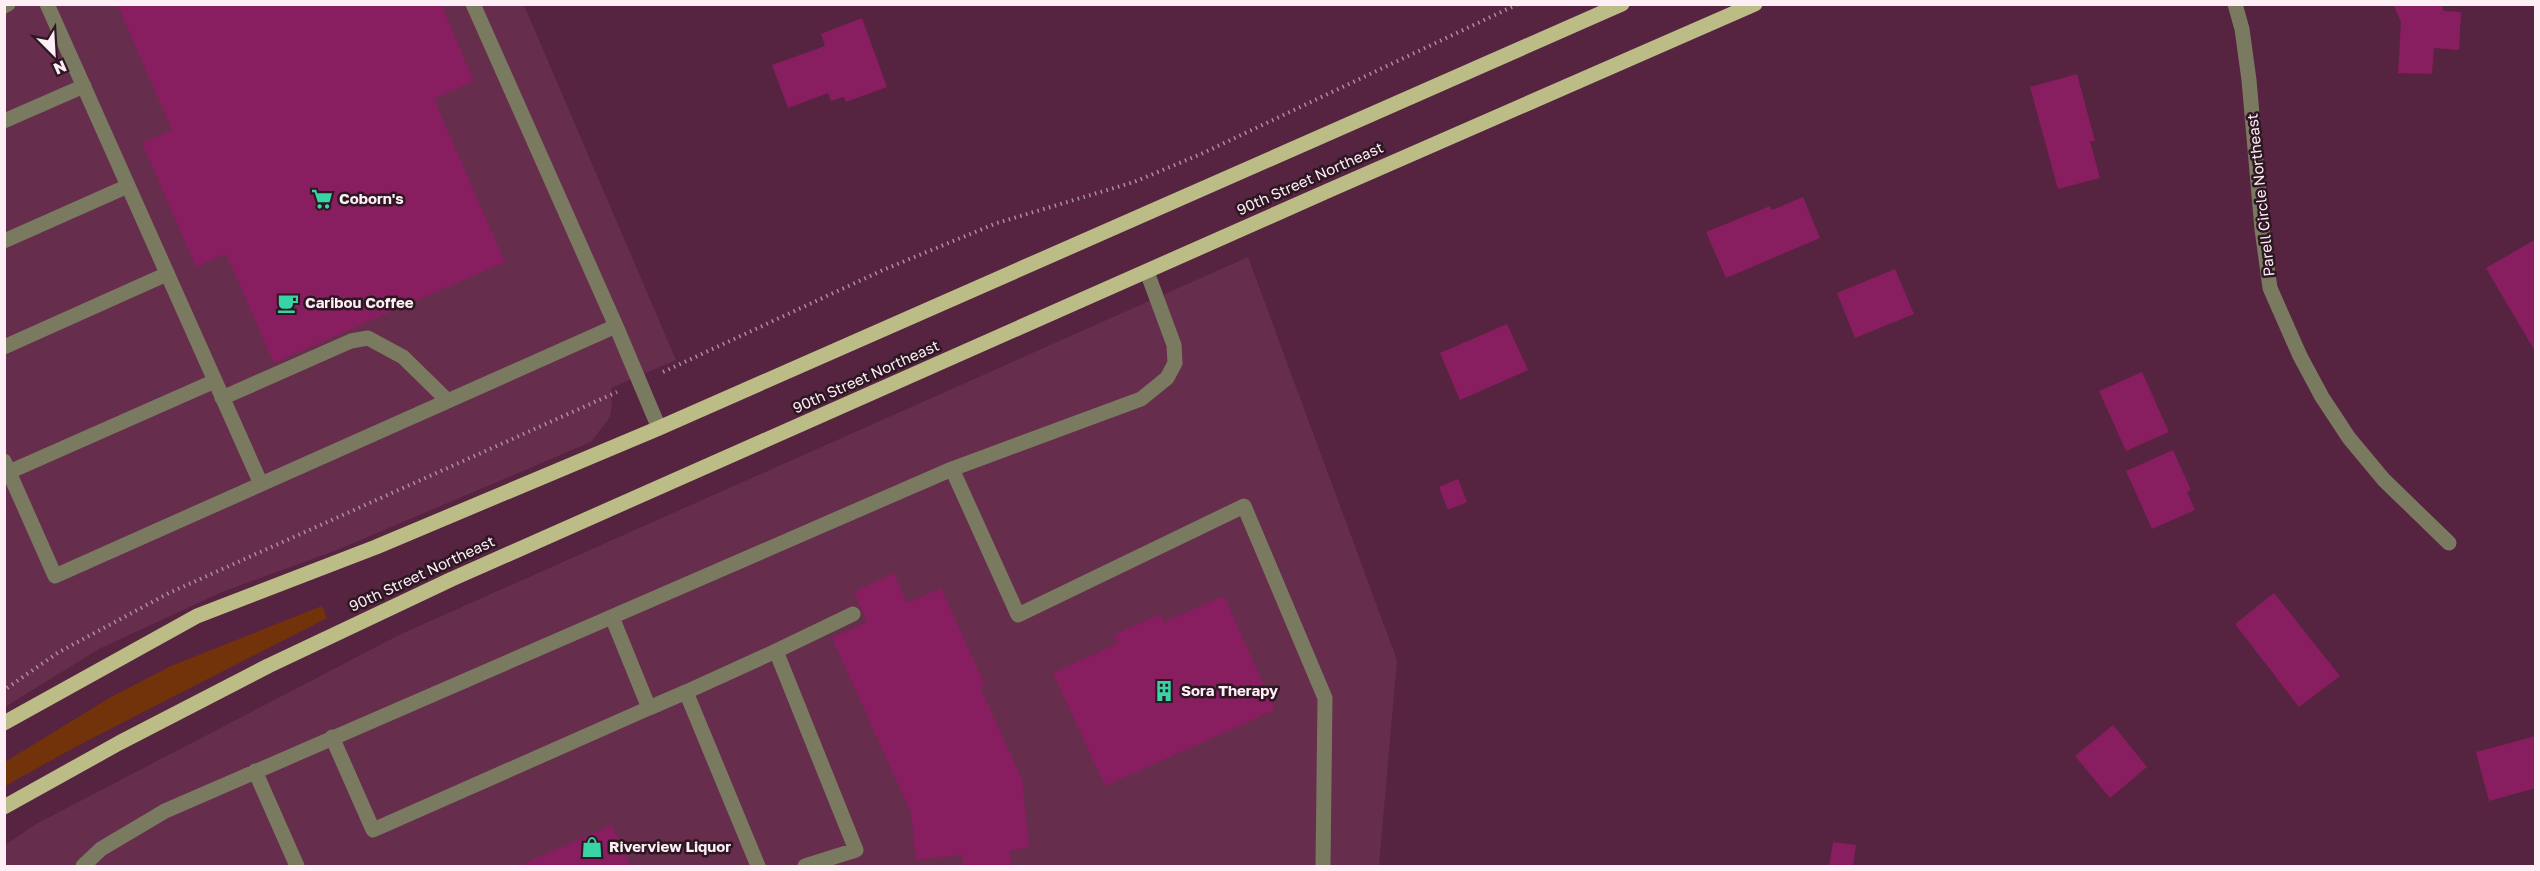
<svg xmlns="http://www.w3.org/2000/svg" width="2540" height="871" viewBox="0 0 2540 871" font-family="'Golos Text',sans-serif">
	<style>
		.built { fill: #662d4d }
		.green { fill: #73330a }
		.building { fill: #881e5f }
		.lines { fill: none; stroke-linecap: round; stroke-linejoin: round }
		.path { stroke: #ad8e9f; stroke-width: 4; stroke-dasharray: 1.5 4.5; stroke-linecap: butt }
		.minor { stroke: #7a7a61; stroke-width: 15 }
		.major { stroke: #bcbc86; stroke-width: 15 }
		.labels { text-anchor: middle; stroke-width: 5; stroke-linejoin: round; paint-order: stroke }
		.street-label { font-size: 15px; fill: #fdeff5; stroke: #2e1723 }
		.poi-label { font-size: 15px; font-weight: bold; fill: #fdeff5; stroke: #2e1723; text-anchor: start }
	</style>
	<rect width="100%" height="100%" fill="#562340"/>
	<!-- built -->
	<path class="built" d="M 5,5 L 524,5 L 676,360 L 611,388 L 612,403 L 610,417 L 591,442 L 337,550 L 222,592 L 99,649 L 5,707 Z
		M 1248,257 L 1397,660 L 1379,866 L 5,866 L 5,845 L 36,824 L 399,635 Z"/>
	<!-- green -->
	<path class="green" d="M 322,606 L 327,618 L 79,745 L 5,786 L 5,762 L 111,697 L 171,666 Z"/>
	<!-- building -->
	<path class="building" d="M 117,4 L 441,4 L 474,81 L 434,99 L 505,262 L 274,363 L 226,254 L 196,267 L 142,143 L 172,130 Z
		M 2393,4 L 2441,4 L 2444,11 L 2461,12 L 2459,50 L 2434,48 L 2432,74 L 2398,73 L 2401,22 Z
		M 862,18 L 887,87 L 846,102 L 844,97 L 831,101 L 828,93 L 788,108 L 772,65 L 825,46 L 821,34 Z
		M 2077,74 L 2095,141 L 2090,141 L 2100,178 L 2058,189 L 2030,87 Z
		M 1803,197 L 1820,238 L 1726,278 L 1706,232 L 1770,206 L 1772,210 Z
		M 2536,239 L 2536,353 L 2486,268 Z
		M 1895,269 L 1914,314 L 1855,338 L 1837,293 Z
		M 1507,324 L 1528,370 L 1460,400 L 1440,353 Z
		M 2142,372 L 2169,432 L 2126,451 L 2099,391 Z
		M 2173,450 L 2191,490 L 2187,492 L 2195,510 L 2152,529 L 2126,471 Z
		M 1458,479 L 1467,502 L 1448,510 L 1439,487 Z
		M 894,573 L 907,603 L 941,588 L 985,685 L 980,687 L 1022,779 L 1029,848 L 1010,850 L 1011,866 L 963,866 L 962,855 L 916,860 L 911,813 L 832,638 L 867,622 L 854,592 Z
		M 2274,593 L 2340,676 L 2299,707 L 2235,624 Z
		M 1224,596 L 1275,710 L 1105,786 L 1053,673 L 1118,643 L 1114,635 L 1160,614 L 1164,622 Z
		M 2113,725 L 2147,767 L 2110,798 L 2075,756 Z
		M 2536,736 L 2536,788 L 2489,801 L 2476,752 Z
		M 612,825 L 631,866 L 518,866 Z
		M 1833,842 L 1856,845 L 1853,866 L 1829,866 Z"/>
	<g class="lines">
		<!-- path -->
		<path class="path" d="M 663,372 L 883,270 L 997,223 L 1134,182 L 1201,154 L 1518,4
			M 7,688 L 59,652 L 169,593 L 617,392"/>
		<!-- minor -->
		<path class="minor" d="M 47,4 L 261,484
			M 2235,4 L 2242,29 L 2249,80 L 2262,229 L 2270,288 L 2300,356 L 2322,397 L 2349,438 L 2384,480 L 2449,543
			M 4,6 L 8,4
			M 4,121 L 84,86
			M 4,241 L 128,186
			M 616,326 L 659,428
			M 4,347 L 167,274
			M 222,398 L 351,341 L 368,338 L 403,357 L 448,401
			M 4,461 L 55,576 L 616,326 L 473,4
			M 952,469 L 1018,615 L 1244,506 L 1325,698 L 1323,866
			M 9,472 L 215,381
			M 612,617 L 649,708 L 686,692 L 758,866
			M 776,651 L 853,614
			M 686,692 L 776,651 L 856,850 L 805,866
			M 332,737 L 373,830 L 649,708
			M 255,771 L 297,866
			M 83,866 L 101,849 L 165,811 L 952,469 L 1141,399 L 1167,378 L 1175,363 L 1174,345 L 1147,272"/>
		<!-- major -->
		<path class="major" d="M 4,723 L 197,616 L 376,547 L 659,428 L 1622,4
			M 4,807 L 119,743 L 268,666 L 452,579 L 1332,189 L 1755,4"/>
	</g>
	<!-- icons -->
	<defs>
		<symbol id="supermarket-bare" viewBox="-9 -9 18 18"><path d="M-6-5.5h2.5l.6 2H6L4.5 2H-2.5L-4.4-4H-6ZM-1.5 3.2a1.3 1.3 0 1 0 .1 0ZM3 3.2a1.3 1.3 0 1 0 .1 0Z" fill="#39d4a5" stroke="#2e1723" stroke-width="2.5" paint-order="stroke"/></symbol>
		<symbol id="cafe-bare" viewBox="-9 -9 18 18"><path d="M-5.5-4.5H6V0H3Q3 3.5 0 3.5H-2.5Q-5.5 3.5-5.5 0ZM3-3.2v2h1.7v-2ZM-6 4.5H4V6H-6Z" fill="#39d4a5" stroke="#2e1723" stroke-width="2.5" paint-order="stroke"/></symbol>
		<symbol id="building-bare" viewBox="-9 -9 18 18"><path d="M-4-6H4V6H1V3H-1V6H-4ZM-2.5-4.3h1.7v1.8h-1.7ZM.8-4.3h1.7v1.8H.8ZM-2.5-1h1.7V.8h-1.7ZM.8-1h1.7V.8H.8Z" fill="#39d4a5" stroke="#2e1723" stroke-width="2.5" paint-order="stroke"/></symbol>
		<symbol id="shop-bare" viewBox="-9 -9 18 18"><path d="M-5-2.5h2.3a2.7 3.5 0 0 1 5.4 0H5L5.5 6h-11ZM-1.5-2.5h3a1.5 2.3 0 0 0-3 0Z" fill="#39d4a5" stroke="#2e1723" stroke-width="2.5" paint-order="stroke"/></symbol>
	</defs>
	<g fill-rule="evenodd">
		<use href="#supermarket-bare" x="307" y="184" width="30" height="30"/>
		<use href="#cafe-bare" x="273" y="288" width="30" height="30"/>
		<use href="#building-bare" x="1149" y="676" width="30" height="30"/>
		<use href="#shop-bare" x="577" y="832" width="30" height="30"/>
	</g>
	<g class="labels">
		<!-- street labels -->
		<g class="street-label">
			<text transform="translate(1310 179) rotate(-24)" y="5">90th Street Northeast</text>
			<text transform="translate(2261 195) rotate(-96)" y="5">Parell Circle Northeast</text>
			<text transform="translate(866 377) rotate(-24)" y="5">90th Street Northeast</text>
			<text transform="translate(422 574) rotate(-25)" y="5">90th Street Northeast</text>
		</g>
		<!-- poi labels -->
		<g class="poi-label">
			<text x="339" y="204">Coborn's</text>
			<text x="305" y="308">Caribou Coffee</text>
			<text x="1181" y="696">Sora Therapy</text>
			<text x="609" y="852">Riverview Liquor</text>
		</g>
	</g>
	<!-- border -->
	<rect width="2540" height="871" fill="none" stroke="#fdeff5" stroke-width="12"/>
	<!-- north arrow -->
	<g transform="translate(54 54) rotate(156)" stroke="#2e1723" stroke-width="4.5" paint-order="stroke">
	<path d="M0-4.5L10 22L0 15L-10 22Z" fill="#fdeff5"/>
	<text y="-9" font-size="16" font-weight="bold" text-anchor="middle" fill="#fdeff5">N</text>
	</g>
</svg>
